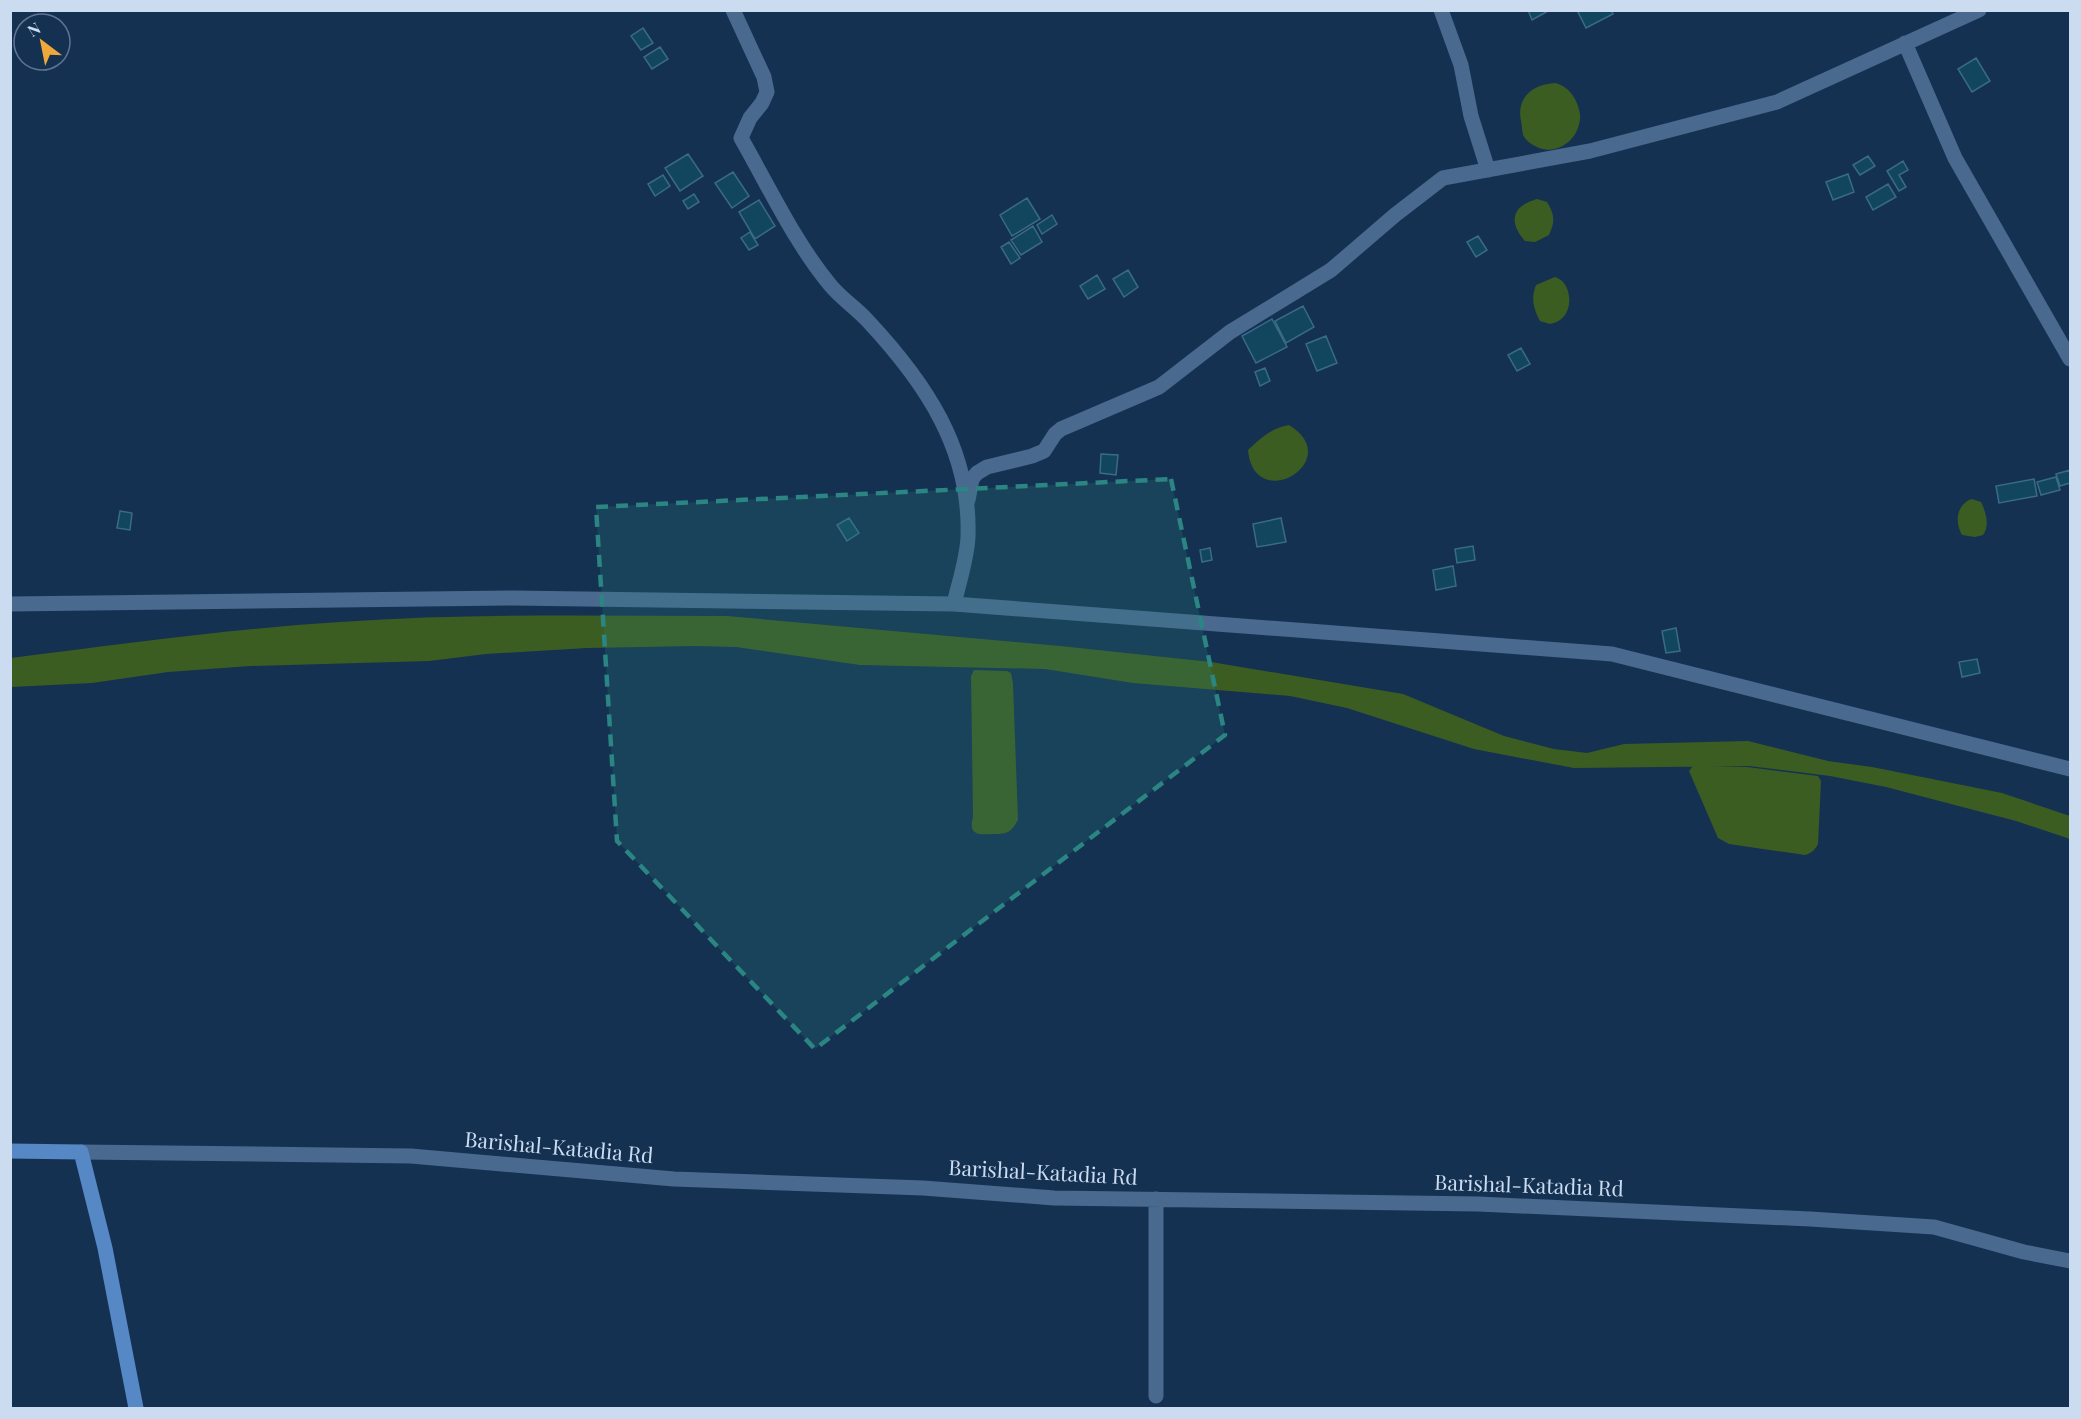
<svg xmlns="http://www.w3.org/2000/svg" width="2081" height="1419" viewBox="0 0 2081 1419" font-family="'Playfair Display',serif">
	<style>
		.water { fill: #3c5d22 }
		.building { fill: #12465f; stroke: #3a6b86; stroke-width: 1.5 }
		.lines { fill: none; stroke-linecap: round; stroke-linejoin: round }
		.street { stroke: #49698f; stroke-width: 15 }
		.secondary { stroke: #5588c5; stroke-width: 15 }
		.marked { fill: #2b8582; fill-opacity: 0.2; stroke: #2b8582; stroke-width: 4.5; stroke-dasharray: 12 8; stroke-linejoin: round }
		.labels { text-anchor: middle; stroke-width: 4.5; stroke-linejoin: round; paint-order: stroke }
		.street-label { font-size: 21px; fill: #cbdcf1; stroke: #153152 }
	</style>
	<rect width="100%" height="100%" fill="#153152"/>
	<!-- water -->
	<path class="water" d="M 1556,83 C 1566,87 1571,91 1576,101 C 1578,106 1581,114 1580,119 C 1578,141 1556,156 1537,147 C 1531,144 1526,141 1523,135 C 1522,131 1522,125 1521,121 C 1516,96 1534,84 1556,83 Z
		M 1537,199 L 1547,202 C 1555,215 1555,222 1549,235 L 1535,242 L 1525,241 C 1508,222 1512,206 1537,199 Z
		M 1555,277 C 1572,282 1574,311 1560,320 C 1557,322 1554,323 1550,324 L 1540,321 C 1533,308 1531,298 1536,285 Z
		M 1289,425 C 1347,460 1254,516 1248,450 C 1261,438 1271,428 1289,425 Z
		M 1972,499 L 1981,502 C 1986,512 1990,526 1983,535 L 1975,537 L 1962,535 C 1954,521 1957,504 1972,499 Z
		M 727,616 L 1060,646 L 1211,662 L 1403,694 L 1504,736 L 1554,749 L 1587,753 L 1624,744 L 1748,741 L 1828,761 L 1872,767 L 2002,793 L 2070,816 L 2070,839 L 2016,821 L 1886,787 L 1830,776 L 1749,766 L 1574,768 L 1474,749 L 1347,708 L 1290,696 L 1133,683 L 1045,669 L 860,665 L 736,647 L 695,646 L 587,648 L 486,654 L 429,661 L 250,666 L 168,672 L 92,683 L 11,687 L 11,658 C 120,644 230,629 340,622 C 469,613 598,616 727,616 Z
		M 974,670 L 1007,671 L 1011,673 L 1013,684 L 1018,820 C 1015,825 1013,829 1008,832 C 1004,834 998,834 993,834 C 978,835 968,835 973,817 L 971,676 Z
		M 1693,766 L 1747,767 L 1818,776 L 1821,781 L 1818,844 C 1815,850 1812,853 1805,855 L 1729,844 L 1718,838 L 1689,771 Z"/>
	<!-- building -->
	<path class="building" d="M 1528,10 L 1550,10 L 1532,20 Z
		M 1581,10 L 1611,10 L 1613,14 L 1586,28 L 1578,12 Z
		M 643,28 L 653,43 L 641,50 L 631,36 Z
		M 660,47 L 668,59 L 652,69 L 644,57 Z
		M 1976,58 L 1990,81 L 1972,92 L 1958,69 Z
		M 688,154 L 703,176 L 680,191 L 665,168 Z
		M 1868,156 L 1875,166 L 1860,175 L 1853,165 Z
		M 1903,161 L 1908,170 L 1899,175 L 1906,187 L 1899,191 L 1887,171 Z
		M 733,172 L 749,196 L 732,208 L 715,183 Z
		M 1848,174 L 1854,192 L 1833,200 L 1826,182 Z
		M 663,175 L 670,186 L 655,196 L 648,184 Z
		M 1888,184 L 1896,197 L 1873,210 L 1866,197 Z
		M 694,194 L 699,202 L 688,209 L 683,201 Z
		M 1027,198 L 1040,219 L 1012,236 L 1000,215 Z
		M 759,200 L 775,226 L 755,239 L 739,212 Z
		M 1052,215 L 1057,224 L 1042,234 L 1037,225 Z
		M 1033,226 L 1042,242 L 1021,255 L 1011,240 Z
		M 750,232 L 758,245 L 749,250 L 741,238 Z
		M 1478,236 L 1487,250 L 1476,257 L 1467,242 Z
		M 1009,242 L 1020,258 L 1011,264 L 1001,247 Z
		M 1128,270 L 1138,287 L 1124,297 L 1113,279 Z
		M 1097,275 L 1105,289 L 1088,299 L 1080,286 Z
		M 1303,306 L 1314,327 L 1286,343 L 1275,321 Z
		M 1272,319 L 1287,347 L 1256,363 L 1242,336 Z
		M 1326,336 L 1337,363 L 1317,371 L 1306,344 Z
		M 1521,348 L 1530,364 L 1517,371 L 1508,355 Z
		M 1265,368 L 1270,381 L 1260,386 L 1255,372 Z
		M 1101,454 L 1118,455 L 1116,475 L 1100,473 Z
		M 2070,470 L 2070,483 L 2060,486 L 2056,474 Z
		M 2056,477 L 2060,490 L 2041,495 L 2037,482 Z
		M 2034,479 L 2037,496 L 1999,503 L 1996,486 Z
		M 120,511 L 132,513 L 130,530 L 117,528 Z
		M 849,518 L 859,533 L 847,541 L 837,525 Z
		M 1281,518 L 1286,542 L 1257,547 L 1253,524 Z
		M 1473,546 L 1475,560 L 1457,563 L 1455,549 Z
		M 1210,548 L 1212,560 L 1202,562 L 1200,550 Z
		M 1453,566 L 1456,586 L 1436,590 L 1433,570 Z
		M 1676,628 L 1680,651 L 1666,653 L 1662,631 Z
		M 1977,659 L 1980,673 L 1962,677 L 1959,662 Z"/>
	<g class="lines">
		<!-- street -->
		<path class="street" d="M 733,10 L 764,77 L 767,92 L 762,103 L 750,118 L 741,138 C 769,187 795,243 831,286 C 842,299 856,308 867,320 C 925,382 971,449 968,537 C 967,559 959,582 954,604
			M 1441,10 L 1461,65 L 1471,116 L 1488,170
			M 1905,43 L 1955,158 L 2070,359
			M 968,500 L 972,479 L 977,473 L 987,467 L 1032,456 L 1044,451 L 1055,434 L 1061,429 L 1159,387 L 1230,332 L 1331,270 L 1395,215 L 1443,178 L 1590,151 L 1777,102 L 1979,10
			M 10,604 L 513,598 L 954,604 L 1612,654 L 2070,769
			M 81,1152 L 411,1156 L 674,1179 L 923,1188 L 1054,1198 L 1478,1204 L 1810,1219 L 1934,1227 L 2024,1252 L 2070,1261
			M 1156,1199 L 1156,1396"/>
		<!-- secondary -->
		<path class="secondary" d="M 10,1151 L 81,1152 L 105,1248 L 136,1408"/>
	</g>
	<!-- marked area -->
	<path class="marked" d="M 1171,479 L 1225,735 L 815,1049 L 617,841 L 596,507 Z"/>
	<g class="labels">
		<!-- street labels -->
		<g class="street-label">
			<text transform="translate(559 1148) rotate(5)" y="7">Barishal-Katadia Rd</text>
			<text transform="translate(1043 1173) rotate(3)" y="7">Barishal-Katadia Rd</text>
			<text transform="translate(1529 1186) rotate(2)" y="7">Barishal-Katadia Rd</text>
		</g>
	</g>
	<!-- border -->
	<rect width="2081" height="1419" fill="none" stroke="#cbdcf1" stroke-width="24"/>
	<!-- north arrow -->
	<g transform="translate(42 42) rotate(328)"><circle r="28" fill="#153152" stroke="#5e7592" stroke-width="1.5"/>
	<path d="M0-4.5L10 22L0 15L-10 22Z" fill="#eea83c"/>
	<text y="-9" font-size="16" font-weight="bold" text-anchor="middle" fill="#cbdcf1">N</text>
	</g>
</svg>
